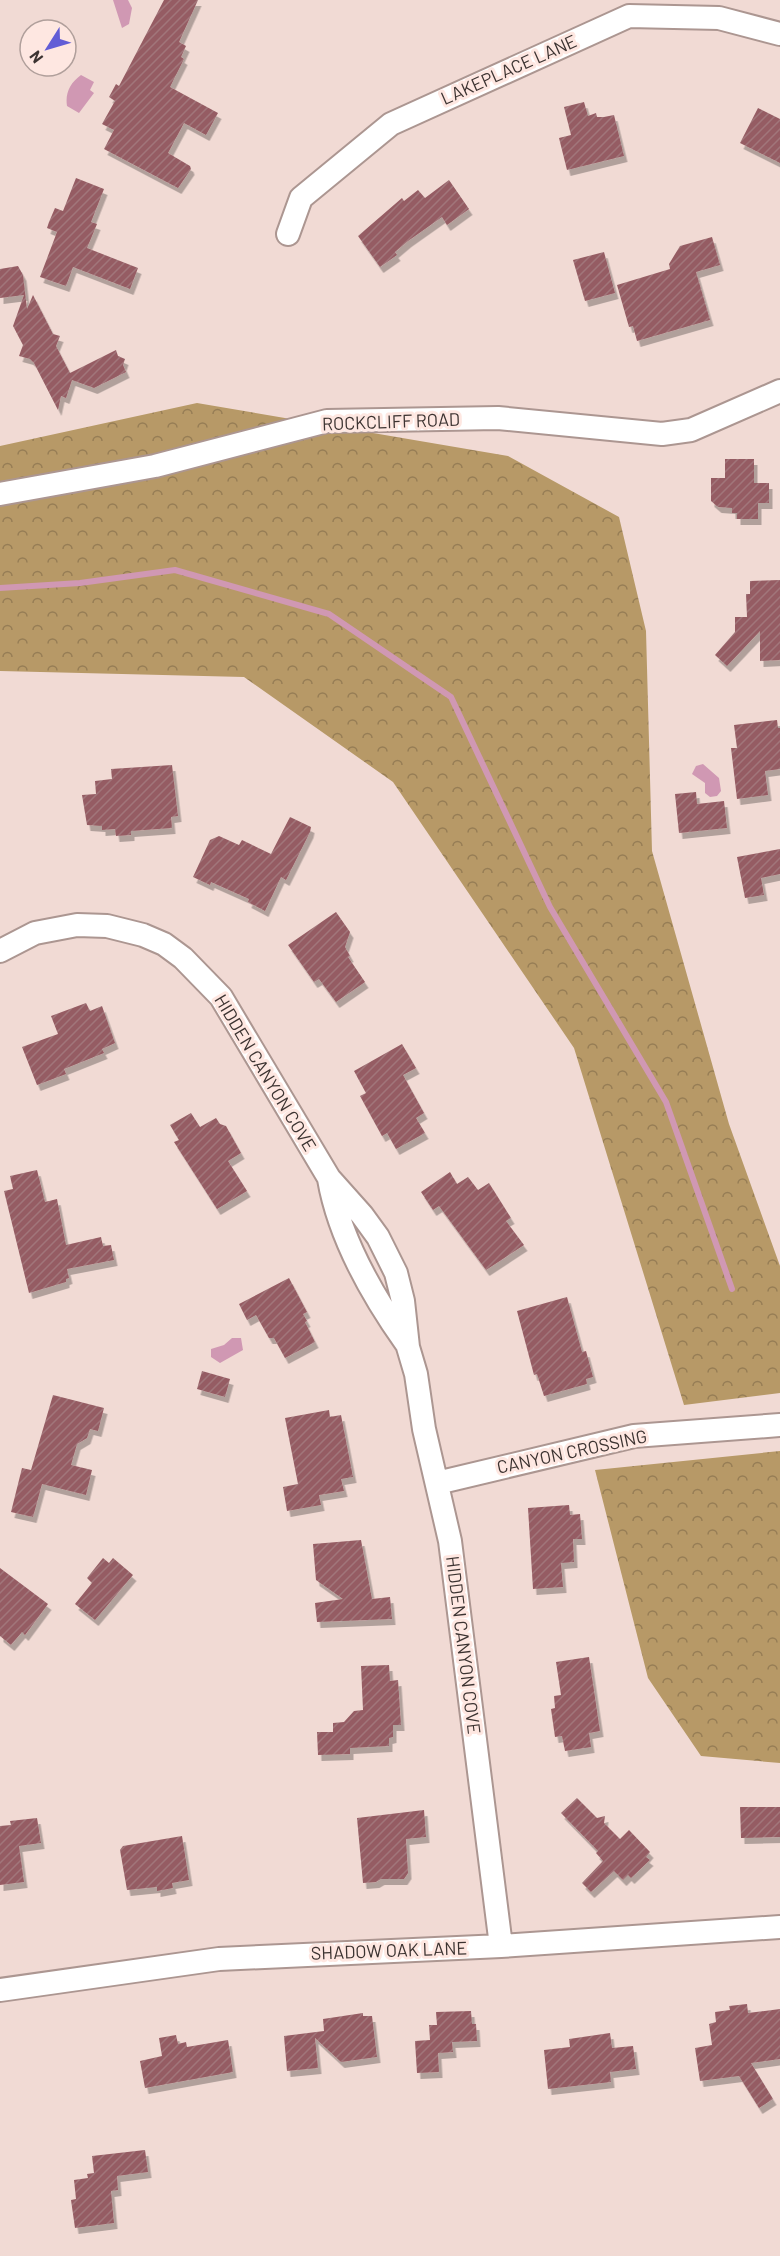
<svg xmlns="http://www.w3.org/2000/svg" width="780" height="2256" viewBox="0 0 780 2256" font-family="Barlow,sans-serif">
	<style>
		.forest { fill: url(#forest-crowns) }
		.water { fill: #d098b3 }
		.lines { fill: none; stroke-linecap: round; stroke-linejoin: round }
		.stream { stroke: #d098b3; stroke-width: 6 }
		.building { fill: url(#building-hatch); filter: url(#shadow) }
		.minor-casing { stroke: #ac9691; stroke-width: 26 }
		.minor { stroke: #fff; stroke-width: 22 }
		.labels { text-anchor: middle; stroke-width: 6; stroke-linejoin: round; paint-order: stroke }
		.street-label { font-size: 18px; fill: #3c3331; stroke: #fee7e1 }
	</style>
	<defs>
		<pattern id="forest-crowns" width="20" height="18" patternUnits="userSpaceOnUse" patternTransform="scale(1.5)"><rect width="20" height="18" fill="#b79967"/><path d="M2 6a3 3 0 1 1 6 0M12 15a3 3 0 1 1 6 0" fill="none" stroke="#967d55"/></pattern>
		<pattern id="building-hatch" width="6" height="6" patternUnits="userSpaceOnUse" patternTransform="scale(1.5)"><rect width="6" height="6" fill="#955c63"/><path d="M-1 1l2-2M0 6l6-6M5 7l2-2" fill="none" stroke="#a1767a"/></pattern>
		<filter id="shadow"><feDropShadow dx="3.5" dy="6" stdDeviation="0" flood-color="#0004"/></filter>
	</defs>
	<rect width="100%" height="100%" fill="#f1dad4"/>
	<!-- forest -->
	<path class="forest" d="M 197,403 L 508,456 L 619,517 L 646,631 L 652,851 L 729,1124 L 780,1266 L 780,1393 L 684,1405 L 574,1048 L 393,782 L 244,677 L 0,671 L 0,446 Z
		M 780,1451 L 780,1763 L 701,1756 L 648,1678 L 595,1470 Z"/>
	<!-- water -->
	<path class="water" d="M 113,0 L 128,0 L 132,8 L 129,24 L 122,28 Z
		M 81,75 L 94,82 L 90,90 L 94,93 L 79,113 L 67,106 C 65,93 70,83 81,75 Z
		M 703,764 L 719,778 L 721,791 L 717,796 L 710,797 L 705,793 L 705,783 L 692,774 L 696,766 Z
		M 232,1338 L 241,1338 L 243,1350 L 220,1363 L 211,1357 L 211,1349 L 224,1345 Z"/>
	<g class="lines">
		<!-- stream -->
		<path class="stream" d="M 0,588 L 80,583 L 175,570 L 329,614 L 451,697 L 550,907 L 666,1102 L 732,1289"/>
	</g>
	<!-- building -->
	<path class="building" d="M 164,0 L 198,0 L 179,42 L 186,46 L 181,57 L 184,59 L 170,87 L 218,113 L 206,135 L 184,123 L 168,153 L 190,166 L 191,169 L 178,188 L 104,149 L 114,130 L 102,124 L 115,101 L 109,97 L 116,84 L 119,86 Z
		M 584,102 L 588,116 L 596,113 L 597,117 L 604,117 L 614,115 L 624,156 L 567,170 L 559,138 L 571,135 L 564,107 Z
		M 758,108 L 780,119 L 780,163 L 740,143 Z
		M 76,178 L 104,189 L 91,222 L 97,224 L 87,248 L 138,268 L 130,289 L 73,267 L 66,286 L 40,277 L 57,232 L 47,228 L 49,222 L 55,208 L 63,211 Z
		M 449,180 L 469,209 L 447,225 L 442,217 L 408,241 L 395,252 L 397,255 L 380,267 L 358,236 L 402,198 L 404,201 L 418,190 L 425,198 Z
		M 712,237 L 720,265 L 696,272 L 710,320 L 637,341 L 633,326 L 629,327 L 617,285 L 670,269 L 669,264 L 680,246 Z
		M 604,252 L 615,293 L 585,301 L 573,260 Z
		M 18,266 L 23,275 L 27,309 L 33,295 L 53,334 L 60,336 L 56,346 L 70,373 L 116,350 L 118,356 L 125,359 L 123,365 L 126,372 L 94,388 L 72,380 L 66,398 L 61,396 L 58,410 L 34,363 L 30,359 L 19,356 L 23,345 L 13,326 L 24,295 L 0,298 L 0,269 Z
		M 725,459 L 754,459 L 754,483 L 769,483 L 769,503 L 758,503 L 758,519 L 737,519 L 737,513 L 732,513 L 732,508 L 718,507 L 711,501 L 711,478 L 725,478 Z
		M 780,580 L 780,660 L 760,661 L 760,631 L 727,666 L 715,655 L 735,632 L 735,617 L 747,617 L 746,594 L 750,594 L 750,581 Z
		M 777,720 L 778,728 L 780,728 L 780,769 L 765,771 L 768,795 L 737,799 L 731,748 L 737,748 L 734,725 Z
		M 172,765 L 178,816 L 171,817 L 172,828 L 131,831 L 131,835 L 116,836 L 115,829 L 102,830 L 102,826 L 87,825 L 82,795 L 96,794 L 95,781 L 112,779 L 111,769 Z
		M 696,792 L 697,804 L 724,801 L 727,828 L 679,833 L 675,794 Z
		M 290,817 L 311,827 L 310,832 L 286,880 L 281,877 L 265,911 L 248,902 L 249,899 L 211,882 L 210,885 L 193,877 L 210,840 L 219,836 L 239,845 L 242,840 L 271,854 Z
		M 780,849 L 780,874 L 761,878 L 764,895 L 745,898 L 737,857 Z
		M 336,912 L 350,932 L 345,947 L 350,956 L 348,957 L 365,982 L 336,1002 L 319,979 L 314,982 L 288,945 Z
		M 86,1003 L 90,1011 L 102,1006 L 115,1043 L 102,1049 L 104,1053 L 64,1069 L 66,1074 L 37,1085 L 22,1047 L 58,1034 L 51,1016 Z
		M 402,1044 L 416,1068 L 403,1075 L 424,1113 L 416,1118 L 425,1133 L 396,1149 L 387,1133 L 382,1136 L 360,1096 L 366,1093 L 354,1071 Z
		M 191,1113 L 200,1127 L 216,1118 L 220,1124 L 226,1126 L 241,1153 L 228,1161 L 247,1191 L 217,1209 L 174,1142 L 179,1140 L 170,1125 Z
		M 37,1170 L 45,1202 L 57,1199 L 66,1245 L 101,1237 L 103,1246 L 111,1245 L 114,1260 L 67,1269 L 69,1278 L 66,1279 L 66,1282 L 29,1293 L 4,1191 L 13,1189 L 10,1176 Z
		M 450,1172 L 457,1184 L 468,1177 L 478,1190 L 489,1183 L 511,1218 L 506,1221 L 524,1245 L 486,1270 L 439,1206 L 433,1210 L 421,1192 Z
		M 289,1278 L 307,1312 L 303,1314 L 307,1321 L 305,1322 L 315,1342 L 285,1358 L 274,1338 L 269,1338 L 256,1315 L 247,1320 L 239,1304 Z
		M 567,1297 L 582,1352 L 586,1351 L 593,1377 L 586,1379 L 587,1384 L 544,1396 L 537,1374 L 534,1375 L 517,1311 Z
		M 202,1371 L 230,1379 L 225,1397 L 197,1389 Z
		M 53,1395 L 104,1408 L 98,1431 L 90,1429 L 87,1438 L 77,1444 L 71,1465 L 92,1470 L 86,1495 L 42,1484 L 33,1517 L 11,1512 L 22,1468 L 31,1470 Z
		M 329,1410 L 330,1417 L 341,1415 L 353,1477 L 341,1479 L 344,1491 L 319,1495 L 321,1505 L 287,1511 L 283,1487 L 298,1484 L 285,1418 Z
		M 569,1505 L 570,1515 L 580,1514 L 582,1539 L 573,1539 L 574,1562 L 561,1563 L 563,1587 L 533,1589 L 528,1508 Z
		M 361,1540 L 372,1599 L 390,1597 L 392,1619 L 317,1622 L 315,1603 L 343,1599 L 316,1580 L 313,1544 Z
		M 103,1558 L 109,1563 L 113,1558 L 133,1575 L 95,1620 L 75,1604 L 92,1583 L 87,1578 Z
		M 0,1568 L 48,1604 L 25,1635 L 22,1632 L 11,1645 L 0,1636 Z
		M 589,1657 L 600,1731 L 589,1733 L 591,1747 L 565,1751 L 562,1736 L 555,1737 L 551,1709 L 555,1708 L 554,1696 L 561,1695 L 556,1662 Z
		M 389,1665 L 390,1681 L 398,1680 L 401,1725 L 393,1725 L 393,1737 L 389,1738 L 389,1746 L 350,1748 L 350,1754 L 318,1755 L 317,1732 L 333,1732 L 333,1723 L 344,1722 L 354,1711 L 363,1710 L 361,1666 Z
		M 577,1798 L 597,1818 L 605,1816 L 604,1823 L 620,1839 L 629,1830 L 650,1852 L 646,1857 L 650,1860 L 631,1878 L 628,1875 L 623,1880 L 614,1871 L 591,1892 L 582,1883 L 603,1861 L 596,1853 L 598,1851 L 561,1813 Z
		M 740,1807 L 780,1807 L 780,1837 L 741,1838 Z
		M 424,1810 L 426,1837 L 406,1839 L 408,1873 L 404,1879 L 381,1879 L 376,1882 L 363,1883 L 357,1818 Z
		M 37,1818 L 41,1843 L 19,1846 L 24,1882 L 0,1885 L 0,1826 L 11,1825 L 10,1821 Z
		M 182,1836 L 189,1880 L 172,1883 L 173,1888 L 157,1891 L 157,1887 L 127,1890 L 120,1850 L 123,1846 Z
		M 747,2004 L 748,2013 L 780,2009 L 780,2059 L 751,2063 L 773,2099 L 759,2108 L 739,2076 L 700,2081 L 695,2048 L 712,2045 L 709,2024 L 716,2022 L 715,2012 L 730,2010 L 729,2006 Z
		M 471,2011 L 472,2024 L 476,2024 L 477,2041 L 452,2042 L 453,2052 L 438,2053 L 439,2072 L 417,2073 L 415,2041 L 430,2040 L 429,2025 L 437,2025 L 436,2012 Z
		M 363,2013 L 363,2016 L 372,2016 L 377,2057 L 341,2062 L 315,2038 L 318,2068 L 287,2071 L 284,2036 L 324,2031 L 323,2019 Z
		M 610,2033 L 612,2048 L 633,2046 L 636,2069 L 610,2072 L 611,2082 L 548,2089 L 544,2050 L 570,2047 L 569,2039 Z
		M 176,2035 L 178,2044 L 186,2042 L 187,2047 L 228,2040 L 233,2072 L 145,2088 L 140,2061 L 162,2056 L 159,2038 Z
		M 145,2150 L 148,2172 L 117,2176 L 118,2190 L 111,2191 L 114,2223 L 75,2228 L 71,2200 L 76,2199 L 74,2180 L 88,2178 L 87,2174 L 94,2173 L 92,2156 Z"/>
	<g class="lines">
		<defs>
			<path id="minor" d="M 288,234 L 301,198 L 391,124 L 629,16 L 719,18 L 780,34
				M 0,494 L 155,466 L 327,421 L 498,418 L 662,434 L 691,430 L 780,391
				M 0,951 L 35,933 L 77,925 L 107,926 L 143,935 L 164,944 L 183,958 L 221,997 L 329,1178 L 362,1215 L 378,1237 L 396,1273 L 403,1301 L 408,1347 L 416,1374 L 424,1429 L 450,1541 L 501,1946
				M 329,1179 C 339,1237 372,1295 406,1343
				M 437,1483 L 634,1436 L 780,1425
				M 0,1990 L 219,1959 L 501,1946 L 780,1927"/>
		</defs>
		<!-- minor casing -->
		<use href="#minor" class="minor-casing"/>
		<!-- minor -->
		<use href="#minor" class="minor"/>
	</g>
	<g class="labels">
		<!-- street labels -->
		<g class="street-label">
			<text transform="translate(509 70) rotate(-24)" y="6">LAKEPLACE LANE</text>
			<text transform="translate(391 422) rotate(-2)" y="6">ROCKCLIFF ROAD</text>
			<text transform="translate(265 1073) rotate(59)" y="6">HIDDEN CANYON COVE</text>
			<text transform="translate(572 1452) rotate(-12)" y="6">CANYON CROSSING</text>
			<text transform="translate(463 1645) rotate(83)" y="6">HIDDEN CANYON COVE</text>
			<text transform="translate(389 1951) rotate(-2)" y="6">SHADOW OAK LANE</text>
		</g>
	</g>
	<!-- north arrow -->
	<g transform="translate(48 48) rotate(233)"><circle r="28" fill="#fee7e1" stroke="#b09f9b" stroke-width="1.5"/>
	<path d="M0-4.5L10 22L0 15L-10 22Z" fill="#625dd6"/>
	<text y="-9" font-size="16" font-weight="bold" text-anchor="middle" fill="#3c3331">N</text>
	</g>
</svg>
